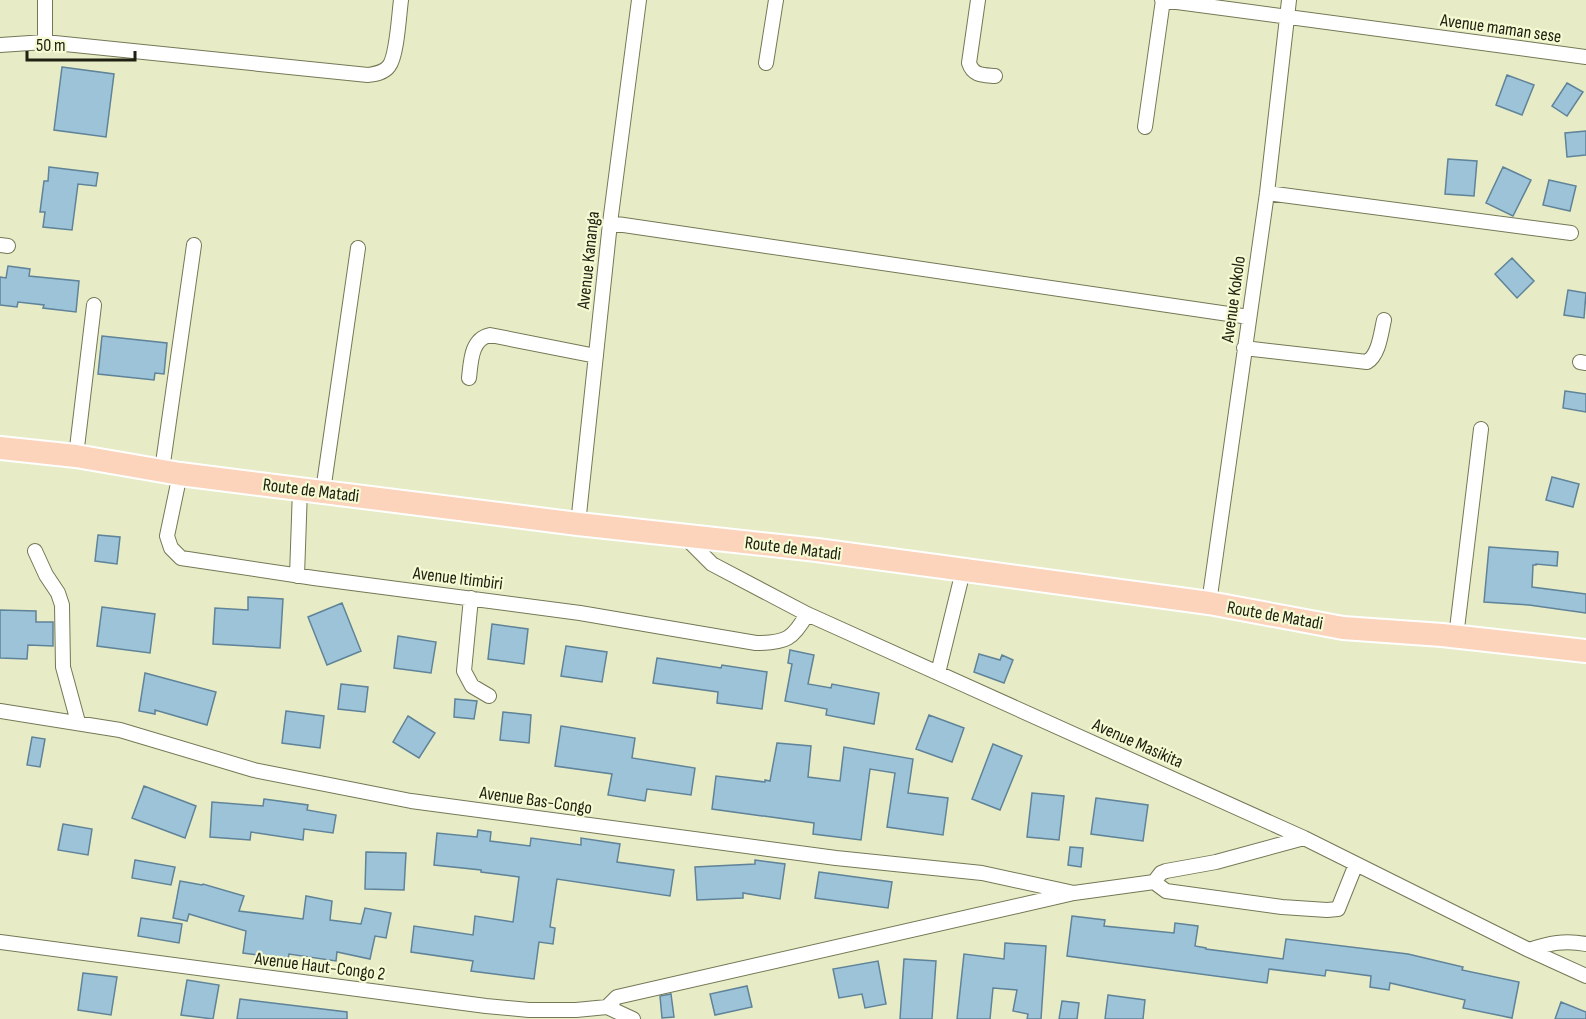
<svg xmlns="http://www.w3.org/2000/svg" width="1586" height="1019" viewBox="0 0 1586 1019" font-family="'Sofia Sans Condensed',sans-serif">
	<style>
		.building { fill: #9dc3d9; stroke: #5f8398; stroke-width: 1.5 }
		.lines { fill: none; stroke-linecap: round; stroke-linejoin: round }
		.street-casing { stroke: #747855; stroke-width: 16 }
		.primary-casing { stroke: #fff; stroke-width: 26 }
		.street { stroke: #fff; stroke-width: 14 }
		.primary { stroke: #fbd4bb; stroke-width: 22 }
		.labels { text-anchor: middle; stroke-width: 4.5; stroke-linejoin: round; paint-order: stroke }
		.street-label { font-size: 18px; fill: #202113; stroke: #f5fad3 }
	</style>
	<rect width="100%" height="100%" fill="#e8ecc6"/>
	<!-- building -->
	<path class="building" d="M 62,67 L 114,74 L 106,137 L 54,130 Z
		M 1507,75 L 1534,85 L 1522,115 L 1496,105 Z
		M 1567,83 L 1583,92 L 1567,116 L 1552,106 Z
		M 1586,131 L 1586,155 L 1567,157 L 1565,133 Z
		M 1448,159 L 1477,161 L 1474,196 L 1445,194 Z
		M 49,167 L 98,173 L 96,186 L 78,184 L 72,230 L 43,227 L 45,212 L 40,212 L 44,181 L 48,181 Z
		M 1503,167 L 1531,180 L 1513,216 L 1486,203 Z
		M 1549,180 L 1576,186 L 1570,211 L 1543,205 Z
		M 1512,258 L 1534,281 L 1517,298 L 1495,274 Z
		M 8,266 L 30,269 L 29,276 L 79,281 L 76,312 L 43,308 L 44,305 L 18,302 L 17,307 L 0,305 L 0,277 L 6,278 Z
		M 1568,290 L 1586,293 L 1584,318 L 1564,315 Z
		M 102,336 L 167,343 L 164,374 L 155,373 L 154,380 L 98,374 Z
		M 1565,391 L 1586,394 L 1586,412 L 1563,408 Z
		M 1552,477 L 1579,484 L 1573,507 L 1546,500 Z
		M 98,535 L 120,537 L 117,564 L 95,561 Z
		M 1489,547 L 1558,552 L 1557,566 L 1536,564 L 1536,565 L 1533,565 L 1532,587 L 1586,594 L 1586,613 L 1529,605 L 1484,602 Z
		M 248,597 L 283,599 L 280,648 L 213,644 L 215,608 L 248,610 Z
		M 342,603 L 361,651 L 327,665 L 308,617 Z
		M 102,607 L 155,614 L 150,653 L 97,646 Z
		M 0,610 L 36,611 L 36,622 L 53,622 L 53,646 L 28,645 L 27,659 L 0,658 Z
		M 492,624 L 528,629 L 524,664 L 488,659 Z
		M 398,636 L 436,642 L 431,673 L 394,668 Z
		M 566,646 L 607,652 L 602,682 L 561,676 Z
		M 790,650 L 814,655 L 808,684 L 831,688 L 832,684 L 879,693 L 874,724 L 826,715 L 827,709 L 785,701 L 792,664 L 788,663 Z
		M 979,654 L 1000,660 L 1002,655 L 1013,660 L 1004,683 L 974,672 Z
		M 657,658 L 721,668 L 722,665 L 767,672 L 762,709 L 717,703 L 718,692 L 653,683 Z
		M 145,673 L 216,692 L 207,725 L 155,710 L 155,714 L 139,711 Z
		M 341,684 L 368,687 L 365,712 L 338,709 Z
		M 455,699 L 477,701 L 474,719 L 454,717 Z
		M 286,711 L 324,716 L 320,748 L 282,743 Z
		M 503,712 L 531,715 L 529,743 L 500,740 Z
		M 929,715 L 964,728 L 952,762 L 916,749 Z
		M 408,716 L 435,733 L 419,758 L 393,742 Z
		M 561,726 L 635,738 L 632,758 L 695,768 L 691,795 L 647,789 L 645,801 L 608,795 L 612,774 L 555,766 Z
		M 32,737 L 45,739 L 40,767 L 27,765 Z
		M 777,743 L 811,746 L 808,777 L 840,781 L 844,747 L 913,759 L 908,793 L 948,798 L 943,835 L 887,827 L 895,773 L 870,769 L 861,840 L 813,834 L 814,823 L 712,809 L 716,776 L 765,782 L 765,780 L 770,781 Z
		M 993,744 L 1022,756 L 1000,810 L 972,799 Z
		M 144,786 L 196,806 L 185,838 L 132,818 Z
		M 1032,793 L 1064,796 L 1059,840 L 1027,837 Z
		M 1096,798 L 1148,805 L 1143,841 L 1091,834 Z
		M 264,799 L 308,805 L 307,810 L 336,815 L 333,833 L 304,829 L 303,840 L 251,832 L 250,840 L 210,837 L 212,802 L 263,806 Z
		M 63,824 L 92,829 L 88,855 L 58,850 Z
		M 478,830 L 491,832 L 490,841 L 530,846 L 531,838 L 581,845 L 581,838 L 620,844 L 617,862 L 674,870 L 670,896 L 557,879 L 550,927 L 555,928 L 553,944 L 539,942 L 534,979 L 471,971 L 473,961 L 411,952 L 414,926 L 473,935 L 475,916 L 513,922 L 519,877 L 481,872 L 481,870 L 434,865 L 437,833 L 477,837 Z
		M 1070,847 L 1083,848 L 1081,867 L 1068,865 Z
		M 366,852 L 406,853 L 404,890 L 365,889 Z
		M 135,860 L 175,867 L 171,885 L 132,878 Z
		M 755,860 L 785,864 L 780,899 L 743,893 L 743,898 L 697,900 L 695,867 L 755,864 Z
		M 819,872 L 892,882 L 888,908 L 815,898 Z
		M 180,881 L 202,885 L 203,884 L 244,896 L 239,911 L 303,919 L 306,896 L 332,901 L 330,920 L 361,924 L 365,908 L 391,913 L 386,938 L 375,936 L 370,959 L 337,952 L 336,961 L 289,954 L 288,959 L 243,953 L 246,931 L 189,914 L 187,921 L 173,918 Z
		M 1072,916 L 1105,920 L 1104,926 L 1174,933 L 1175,923 L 1198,926 L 1195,946 L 1206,948 L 1206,949 L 1283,959 L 1286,939 L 1408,954 L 1463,967 L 1462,970 L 1519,982 L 1512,1018 L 1463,1008 L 1465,1000 L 1390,983 L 1389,990 L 1370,987 L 1371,976 L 1326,970 L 1325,976 L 1269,969 L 1267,983 L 1118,963 L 1067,956 Z
		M 141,918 L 182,924 L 179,943 L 138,936 Z
		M 1005,943 L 1046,946 L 1041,1019 L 1027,1019 L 1028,1014 L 1013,1011 L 1017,990 L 993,988 L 990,1019 L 957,1019 L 964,954 L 1004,959 Z
		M 904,959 L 936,961 L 932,1019 L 900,1019 Z
		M 878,961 L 886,1004 L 865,1008 L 862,994 L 839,998 L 833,969 Z
		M 83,973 L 117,977 L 111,1015 L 78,1010 Z
		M 187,980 L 219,985 L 213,1019 L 181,1015 Z
		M 747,986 L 752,1007 L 715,1015 L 710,994 Z
		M 671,994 L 674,1017 L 662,1018 L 660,996 Z
		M 1108,995 L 1145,1000 L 1143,1019 L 1105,1019 Z
		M 240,999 L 347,1012 L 347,1019 L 237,1019 Z
		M 1062,1001 L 1079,1003 L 1077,1019 L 1059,1019 Z
		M 1561,1002 L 1586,1012 L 1586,1019 L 1555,1019 Z"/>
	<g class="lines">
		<defs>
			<path id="street" d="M 45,0 L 45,42
				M 978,0 L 969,63 C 973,76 983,75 995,76
				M 1162,0 L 1586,57
				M 0,45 L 45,42 L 368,75 C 375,74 384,73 389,66 C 397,56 399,14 401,0
				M 766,63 L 776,0
				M 1145,127 L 1163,0
				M 1267,193 L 1571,233
				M 610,223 L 1249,317
				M 0,245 L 8,246
				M 1244,348 L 1367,362 C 1379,355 1381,333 1384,320
				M 1580,362 L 1586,363
				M 469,378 C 471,361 471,339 490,335 L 596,356
				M 76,456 L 94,305
				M 162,470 L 194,245
				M 180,474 L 167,536 L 171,548 L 181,558 L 314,578 L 580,613 L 756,643 C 786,643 793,639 807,614
				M 323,491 L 358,248
				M 578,524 L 610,223 L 639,0
				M 684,536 L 712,564 L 807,614 L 1304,838 L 1529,950 L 1586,976
				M 35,551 L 46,575 L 58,593 L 62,605 L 63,667 L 78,722
				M 297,576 L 300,489
				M 471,598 L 464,671 L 472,686 L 489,696
				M 1209,603 L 1267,193 L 1289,0
				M 1456,637 L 1481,429
				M 938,673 L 963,571
				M 0,711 L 120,730 L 254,770 L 411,801 L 836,858 L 982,873 L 1074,893
				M 1154,882 L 1166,891 L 1282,907 L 1327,910 L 1338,909 L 1356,864
				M 0,942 L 486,1006 L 529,1010 L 576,1010 L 607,1007 L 633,1019
				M 1529,950 C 1549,943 1565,940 1586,944
				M 607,1007 L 617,997 L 1074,893 L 1154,882 L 1161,873 L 1166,871 L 1216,862 L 1304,838"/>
			<path id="primary" d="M 0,448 L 76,456 L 180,474 L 578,524 L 817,550 L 1209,603 L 1343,628 L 1442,635 L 1586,651"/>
		</defs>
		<!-- street casing -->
		<use href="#street" class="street-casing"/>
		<!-- primary casing -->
		<use href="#primary" class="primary-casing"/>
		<!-- street -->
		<use href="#street" class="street"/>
		<!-- primary -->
		<use href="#primary" class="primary"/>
	</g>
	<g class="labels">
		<!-- street labels -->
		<g class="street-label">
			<text transform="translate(1501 28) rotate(8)" y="6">Avenue maman sese</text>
			<text transform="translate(588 260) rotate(-84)" y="6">Avenue Kananga</text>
			<text transform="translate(1233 299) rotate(-82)" y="6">Avenue Kokolo</text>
			<text transform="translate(311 490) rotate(7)" y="6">Route de Matadi</text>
			<text transform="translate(793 548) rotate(7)" y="6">Route de Matadi</text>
			<text transform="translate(458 578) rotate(7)" y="6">Avenue Itimbiri</text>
			<text transform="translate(1275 615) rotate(10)" y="6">Route de Matadi</text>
			<text transform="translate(1138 743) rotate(24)" y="6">Avenue Masikita</text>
			<text transform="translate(536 800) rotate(8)" y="6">Avenue Bas-Congo</text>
			<text transform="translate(320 966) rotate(7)" y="6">Avenue Haut-Congo 2</text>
		</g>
	</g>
	<!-- scale -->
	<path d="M27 51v9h108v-9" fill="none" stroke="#202113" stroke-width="3"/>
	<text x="36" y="51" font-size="18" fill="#202113" stroke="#f5fad3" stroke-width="4.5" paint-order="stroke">50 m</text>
</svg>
